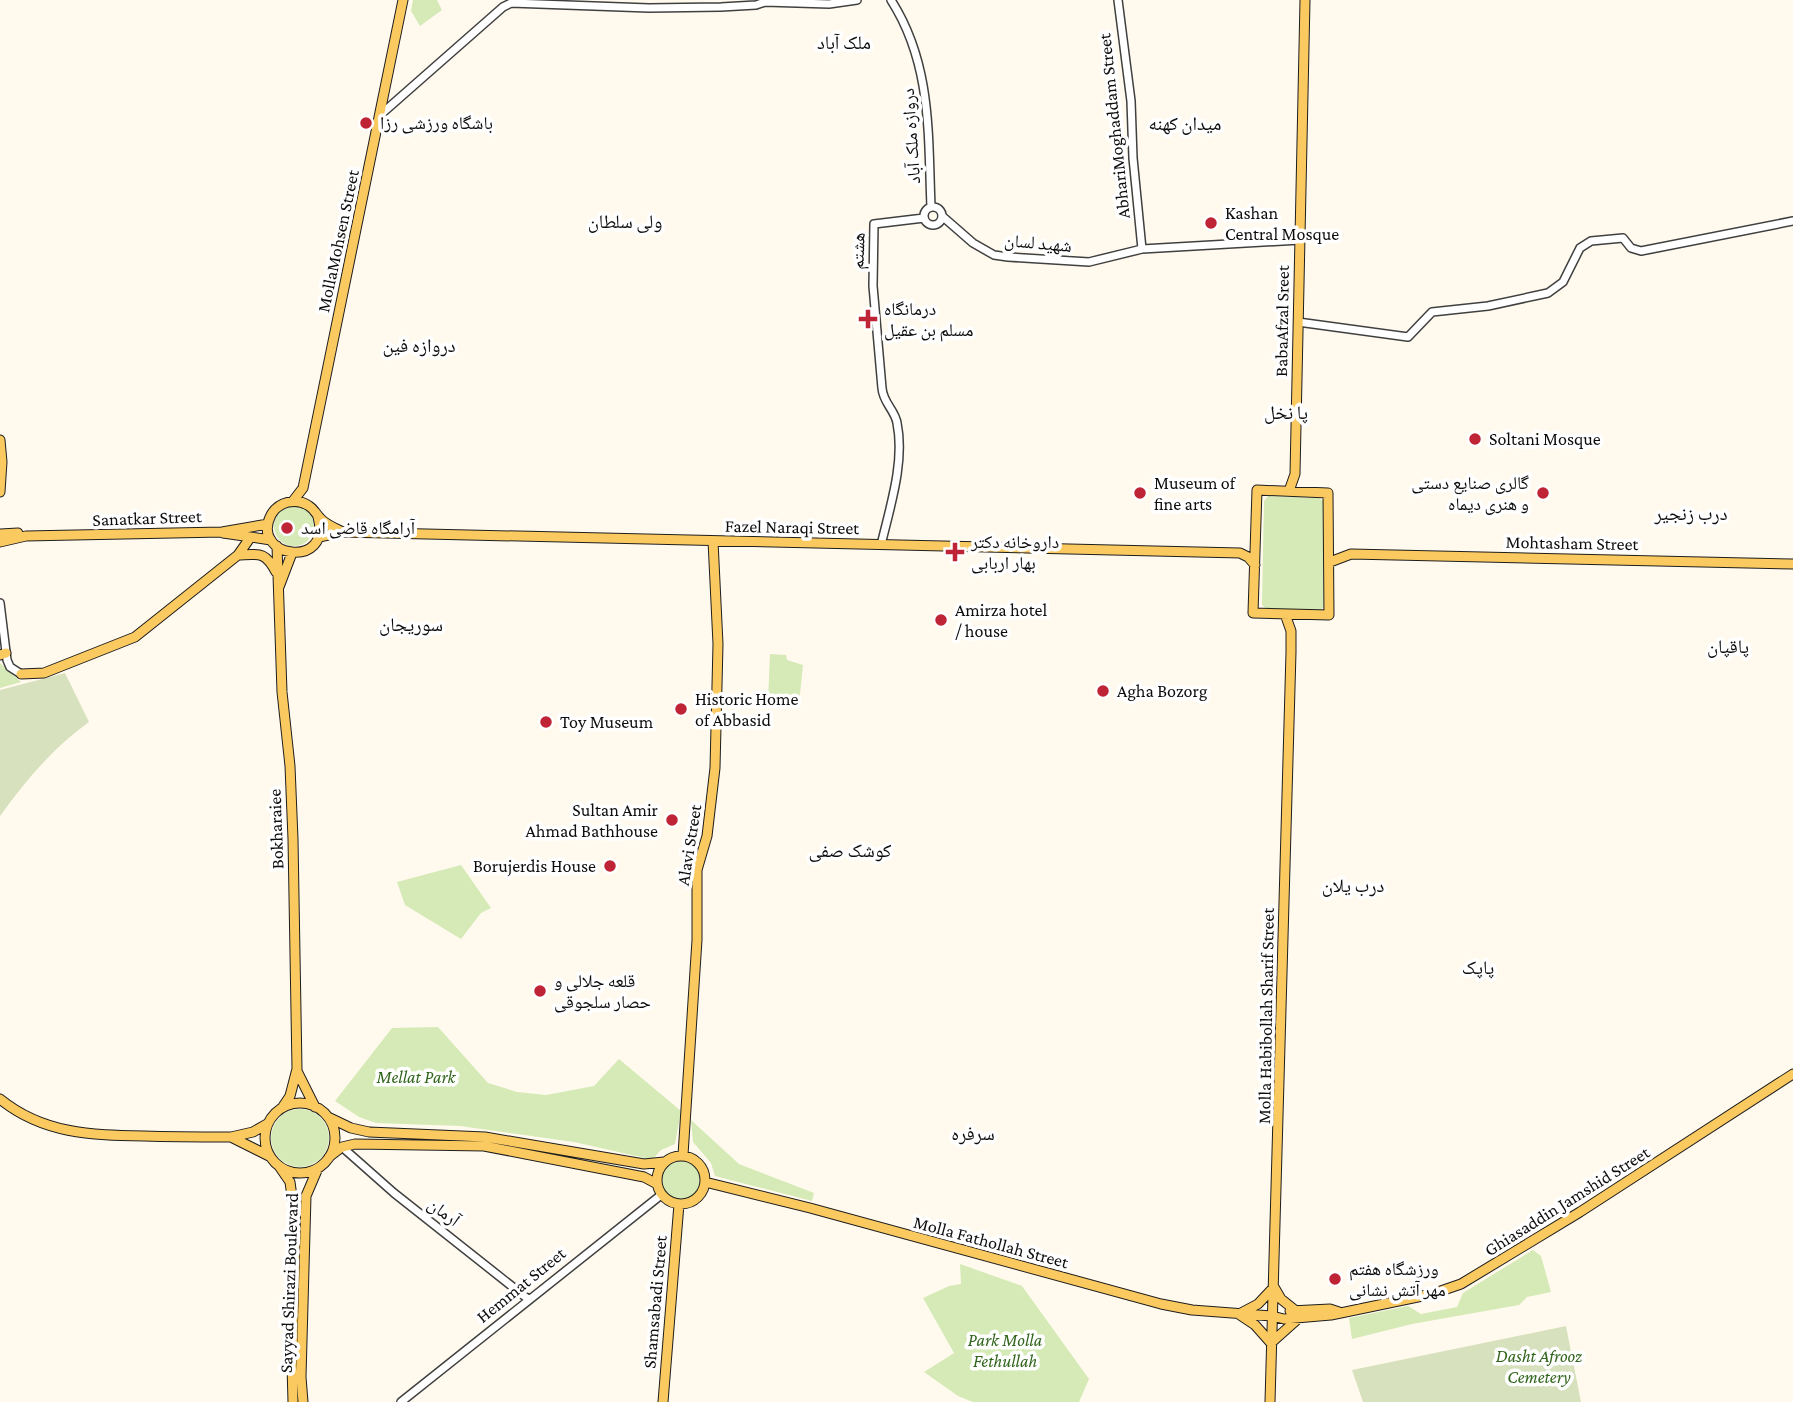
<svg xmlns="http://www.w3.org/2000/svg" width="1793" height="1402" viewBox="0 0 1793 1402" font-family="'Crimson Pro','Noto Naskh Arabic',serif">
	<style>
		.green { fill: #d5eab6 }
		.cemetery { fill: #d8e1be }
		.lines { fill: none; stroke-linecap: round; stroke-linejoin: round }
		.minor-casing { stroke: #404040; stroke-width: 10 }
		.major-casing { stroke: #1e1e1e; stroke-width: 11 }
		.minor { stroke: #fff; stroke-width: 7 }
		.major { stroke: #faca61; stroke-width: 9 }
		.poi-dot { fill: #bf2336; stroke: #fff; stroke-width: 2.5 }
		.labels { text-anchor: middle; stroke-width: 7; stroke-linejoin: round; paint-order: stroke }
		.poi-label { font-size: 18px; fill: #0d0d0d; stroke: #fff; text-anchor: start }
		.street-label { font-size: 18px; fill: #0d0d0d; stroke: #fff }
		.park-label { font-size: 18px; font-style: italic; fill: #31651c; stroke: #fff }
		.neighbourhood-label { font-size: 19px; fill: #0d0d0d; stroke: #fff }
	</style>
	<rect width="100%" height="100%" fill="#fffaed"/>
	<!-- green -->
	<path class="green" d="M 413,0 L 437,0 L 442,10 L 420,26 L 411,11 Z
		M 1268,496 L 1319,498 L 1324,502 L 1324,607 L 1319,611 L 1267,609 L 1262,605 L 1264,501 Z
		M274 526a20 20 0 1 1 40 0a20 20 0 1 1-40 0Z
		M 770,654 L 786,655 L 787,660 L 803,665 L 799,704 L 768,701 Z
		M 0,663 L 21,682 L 0,688 Z
		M 461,865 L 491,908 L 481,913 L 461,939 L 405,905 L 397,882 Z
		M 438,1027 L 488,1083 L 517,1092 L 546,1095 L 594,1086 L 619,1059 L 681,1111 L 675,1144 L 661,1150 L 653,1159 L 645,1158 L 574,1142 L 460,1126 L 376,1123 L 359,1117 L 335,1101 L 392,1028 Z
		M271 1138a29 29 0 1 1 58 0a29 29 0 1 1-58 0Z
		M 691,1120 L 739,1164 L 814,1193 L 812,1201 L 715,1176 L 711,1163 L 693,1142 Z
		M662 1180a19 19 0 1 1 38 0a19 19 0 1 1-38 0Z
		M 1533,1250 L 1541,1256 L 1551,1292 L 1527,1297 L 1519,1305 L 1412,1324 L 1352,1339 L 1349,1318 L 1408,1306 L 1421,1314 L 1457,1307 L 1463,1293 Z
		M 960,1264 L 1022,1286 L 1089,1379 L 1079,1402 L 973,1402 L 958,1396 L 924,1372 L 954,1353 L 923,1298 L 949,1286 L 961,1284 Z"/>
	<!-- cemetery -->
	<path class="cemetery" d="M 65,673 L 89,722 C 52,749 27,779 0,816 L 0,690 Z
		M 1566,1326 L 1581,1402 L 1363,1402 L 1352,1370 Z"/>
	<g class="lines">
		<defs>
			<path id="minor" d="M 891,0 C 932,64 928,134 931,207
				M 1118,0 L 1131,101 L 1133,158 L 1142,249
				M 379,116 L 503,7 L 511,3 L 649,8 L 721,7 L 756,5 L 765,2 L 829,4 L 857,0
				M924 216a9 9 0 1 1 18 0a9 9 0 1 1-18 0Z
				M 942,216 L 973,243 L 994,255 L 1008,257 L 1089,262 L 1142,249 L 1300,240
				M 1298,322 L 1408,337 L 1432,312 L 1488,306 L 1548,293 L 1563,282 L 1580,248 L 1591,241 L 1623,238 L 1631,248 L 1641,251 L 1793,221
				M 881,545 C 890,507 905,462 897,423 C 895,410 883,403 882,388 L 873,286 L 874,224 L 924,218
				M 0,603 L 7,660 L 10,667 L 21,674
				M 342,1147 L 394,1193 L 528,1299
				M 401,1402 L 661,1195"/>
			<path id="major" d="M 0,440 L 2,462 L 0,492
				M 1257,490 L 1328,493 L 1329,615 L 1253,613 Z
				M 1289,491 L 1295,474 L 1305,0
				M 293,501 L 303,488 L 403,0
				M 318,517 C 333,570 249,558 271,515 C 278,502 296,497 309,506 C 314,509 316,514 320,518 C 326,525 335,528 343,532 L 319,537
				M 343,532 L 1240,553 L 1248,557 L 1255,565
				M 223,533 L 271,540
				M 0,534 L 18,533
				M 0,542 L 26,536 L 222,532 L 268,524
				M 277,546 L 282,692 L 290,766 L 293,839 L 297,1069 L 290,1096 L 282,1108
				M 238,555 C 259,554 265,551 276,572
				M 1330,562 L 1351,554 L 1793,564
				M 279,587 L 292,553
				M 0,655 L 6,653
				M 21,674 L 44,673 L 135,637 L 238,555 L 250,538
				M 297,1071 L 315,1107
				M 0,1099 C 43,1134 91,1135 144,1136 C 173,1137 202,1137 231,1137
				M265 1138a35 35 0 1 1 70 0a35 35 0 1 1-70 0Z
				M 328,1117 L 351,1128 L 369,1132 L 485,1137 L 644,1164 L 664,1162
				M 267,1124 L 253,1132 L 231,1137 L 269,1156
				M 683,1155 L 697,940 L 697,870 L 707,836 L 715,768 L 718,644 L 713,541
				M657 1180a24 24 0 1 1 48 0a24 24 0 1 1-48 0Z
				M 329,1157 L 342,1147 L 355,1144 L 484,1146 L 644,1177 L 657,1184
				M 279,1166 L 290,1182 L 293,1204 L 295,1243 L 292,1365 L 293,1402
				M 705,1182 L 810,1208 L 1161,1304 L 1192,1310 L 1272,1316 L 1284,1319 L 1331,1315 L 1432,1294 L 1461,1284 L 1580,1212 L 1793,1074
				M 1290,1311 L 1330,1309 L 1339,1312
				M 1241,1313 L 1258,1304 L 1274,1287 L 1281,1299 L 1296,1311
				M 1240,1315 L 1255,1325 L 1271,1343 L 1299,1318
				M 303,1402 L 301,1377 L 306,1196 L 318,1168
				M 663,1402 L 679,1204
				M 1270,1402 L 1291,652 L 1291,631 L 1285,614"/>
		</defs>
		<!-- minor casing -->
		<use href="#minor" class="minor-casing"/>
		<!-- major casing -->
		<use href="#major" class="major-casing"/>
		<!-- minor -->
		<use href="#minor" class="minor"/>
		<!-- major -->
		<use href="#major" class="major"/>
	</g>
	<!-- markers -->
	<g class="poi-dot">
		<circle cx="366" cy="123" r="7"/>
		<circle cx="1211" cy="223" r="7"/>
		<path d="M864.5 308.5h7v7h7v7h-7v7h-7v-7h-7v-7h7z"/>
		<circle cx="1475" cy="439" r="7"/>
		<circle cx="1140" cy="493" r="7"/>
		<circle cx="1543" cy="493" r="7"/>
		<circle cx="287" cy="528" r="7"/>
		<path d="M951.5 541.5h7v7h7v7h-7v7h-7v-7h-7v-7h7z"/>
		<circle cx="941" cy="620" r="7"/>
		<circle cx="1103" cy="691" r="7"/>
		<circle cx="681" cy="709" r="7"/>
		<circle cx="546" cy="722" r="7"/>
		<circle cx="672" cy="820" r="7"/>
		<circle cx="610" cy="866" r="7"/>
		<circle cx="540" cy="991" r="7"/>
		<circle cx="1335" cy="1279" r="7"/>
	</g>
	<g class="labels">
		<!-- poi labels -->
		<g class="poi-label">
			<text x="380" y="129">باشگاه ورزشی رزا</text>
			<text x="1225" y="219">Kashan<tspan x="1225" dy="21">Central Mosque</tspan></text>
			<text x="884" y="315">درمانگاه<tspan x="884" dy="21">مسلم بن عقیل</tspan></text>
			<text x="1489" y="445">Soltani Mosque</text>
			<text x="1154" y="489">Museum of<tspan x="1154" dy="21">fine arts</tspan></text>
			<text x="1529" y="489" text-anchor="end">گالری صنایع دستی<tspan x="1529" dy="21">و هنری دیماه</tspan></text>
			<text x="301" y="534">آرامگاه قاضی اسد</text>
			<text x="971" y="548">داروخانه دکتر<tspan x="971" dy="21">بهار اربابی</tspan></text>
			<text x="955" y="616">Amirza hotel<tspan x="955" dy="21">/ house</tspan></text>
			<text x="1117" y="697">Agha Bozorg</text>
			<text x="695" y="705">Historic Home<tspan x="695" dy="21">of Abbasid</tspan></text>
			<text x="560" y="728">Toy Museum</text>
			<text x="658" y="816" text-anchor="end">Sultan Amir<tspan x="658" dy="21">Ahmad Bathhouse</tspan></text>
			<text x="596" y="872" text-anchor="end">Borujerdis House</text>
			<text x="554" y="987">قلعه جلالی و<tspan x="554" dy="21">حصار سلجوقی</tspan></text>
			<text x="1349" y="1275">ورزشگاه هفتم<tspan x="1349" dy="21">مهر آتش نشانی</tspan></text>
		</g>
		<!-- street labels -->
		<g class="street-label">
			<text transform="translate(1114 126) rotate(-96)" y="6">AbhariMoghaddam Street</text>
			<text transform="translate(911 136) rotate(-94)" y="6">دروازه ملک آباد</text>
			<text transform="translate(338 241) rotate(-78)" y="6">MollaMohsen Street</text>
			<text transform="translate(1038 243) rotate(5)" y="6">شهید لسان</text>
			<text transform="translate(858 251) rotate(-88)" y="6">هشتم</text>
			<text transform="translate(1282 321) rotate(-89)" y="6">BabaAfzal Sreet</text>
			<text transform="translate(147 518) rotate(-2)" y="6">Sanatkar Street</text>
			<text transform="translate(792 527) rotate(1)" y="6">Fazel Naraqi Street</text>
			<text transform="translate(1572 543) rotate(1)" y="6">Mohtasham Street</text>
			<text transform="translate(276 829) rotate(-92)" y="6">Bokharaiee</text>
			<text transform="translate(689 845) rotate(-81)" y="6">Alavi Street</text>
			<text transform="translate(1266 1016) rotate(-89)" y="6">Molla Habibollah Sharif Street</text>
			<text transform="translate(1567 1201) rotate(-32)" y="6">Ghiasaddin Jamshid Street</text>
			<text transform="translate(444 1212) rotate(37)" y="6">آرمان</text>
			<text transform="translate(991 1242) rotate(15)" y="6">Molla Fathollah Street</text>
			<text transform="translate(289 1283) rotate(-88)" y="6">Sayyad Shirazi Boulevard</text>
			<text transform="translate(521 1285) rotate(-39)" y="6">Hemmat Street</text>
			<text transform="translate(655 1302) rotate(-85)" y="6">Shamsabadi Street</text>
		</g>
		<!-- park labels -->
		<g class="park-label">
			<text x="416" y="1083">Mellat Park</text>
			<text x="1005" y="1346">Park Molla<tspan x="1005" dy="21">Fethullah</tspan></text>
			<text x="1539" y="1362">Dasht Afrooz<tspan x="1539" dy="21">Cemetery</tspan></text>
		</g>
		<!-- neighbourhood labels -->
		<g class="neighbourhood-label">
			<text x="844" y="49">ملک آباد</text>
			<text x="1185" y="130">میدان کهنه</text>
			<text x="625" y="228">ولی سلطان</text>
			<text x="419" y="352">دروازه فین</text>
			<text x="1286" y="419">پا نخل</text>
			<text x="1691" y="520">درب زنجیر</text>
			<text x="411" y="631">سوریجان</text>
			<text x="1728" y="653">پاقپان</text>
			<text x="850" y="857">کوشک صفی</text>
			<text x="1353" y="892">درب یلان</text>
			<text x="1478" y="974">پاپک</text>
			<text x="973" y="1140">سرفره</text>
		</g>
	</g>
</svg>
